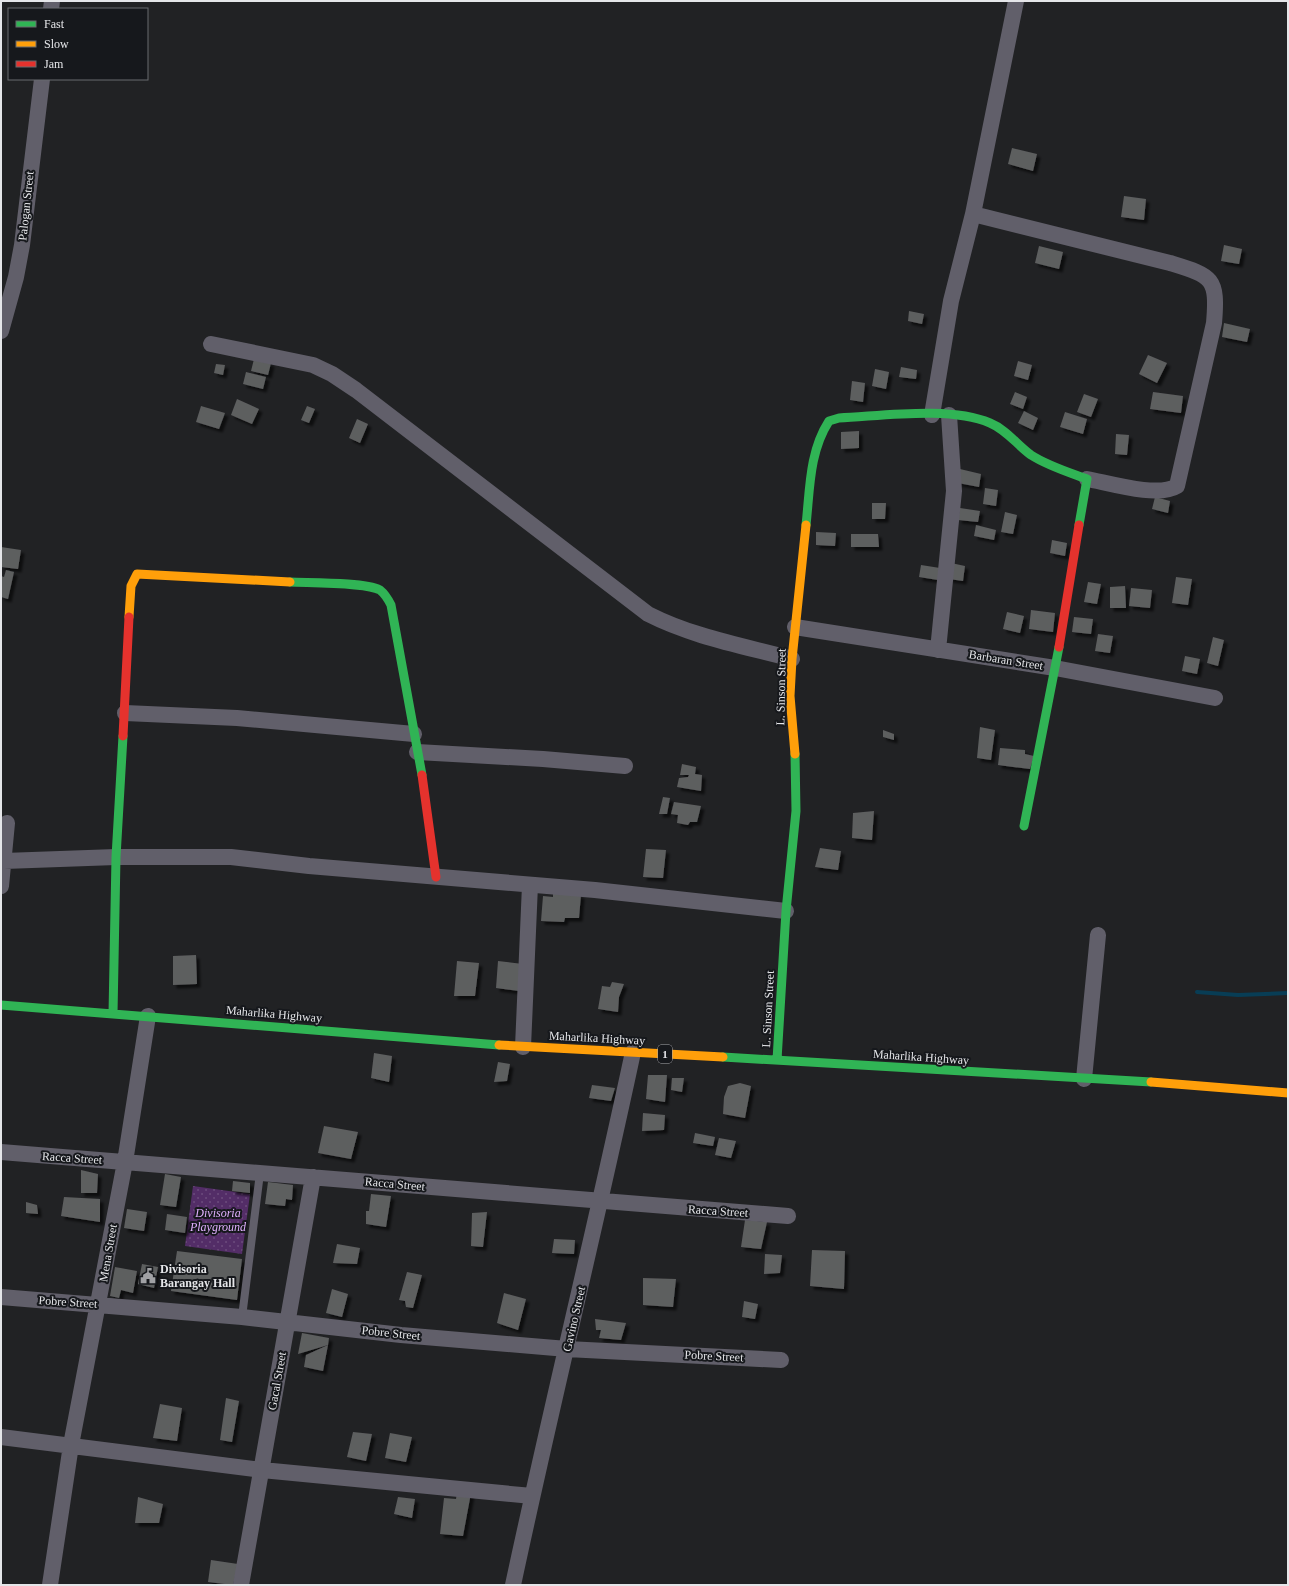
<svg xmlns="http://www.w3.org/2000/svg" width="1289" height="1586" viewBox="0 0 1289 1586" font-family="'Times New Roman',serif">
	<style>
		.park { fill: url(#park-dots) }
		.lines { fill: none; stroke-linecap: round; stroke-linejoin: round }
		.stream { stroke: #083d55; stroke-width: 4 }
		.building { fill: #5d5e5f; filter: url(#shadow) }
		.lane { stroke: #615f6a; stroke-width: 8 }
		.street { stroke: #615f6a; stroke-width: 16 }
		.fast { stroke: #30b455; stroke-width: 9 }
		.slow { stroke: #ff9f0a; stroke-width: 9 }
		.jam { stroke: #e5322d; stroke-width: 9 }
		.labels { text-anchor: middle; stroke-width: 4; stroke-linejoin: round; paint-order: stroke }
		.shield { fill: #16181c; stroke: #a7a8ac; stroke-width: 1 }
		.shield-label { font-size: 11px; font-weight: bold; fill: #e5e6e9 }
		.street-label { font-size: 12px; fill: #e5e6e9; stroke: #16181c }
		.park-label { font-size: 12px; font-style: italic; fill: #e0b0fe; stroke: #16181c }
		.poi-label { font-size: 12px; font-weight: bold; fill: #e5e6e9; stroke: #16181c; text-anchor: start }
	</style>
	<defs>
		<pattern id="park-dots" width="8" height="8" patternUnits="userSpaceOnUse"><rect width="8" height="8" fill="#532d67"/><path d="M2 2h.1M6 6h.1" fill="none" stroke="#6c4b7d" stroke-width="1.8" stroke-linecap="round"/></pattern>
		<filter id="shadow"><feDropShadow dx="3.5" dy="3.5" stdDeviation="1" flood-color="#0009"/></filter>
	</defs>
	<rect width="100%" height="100%" fill="#212224"/>
	<!-- park -->
	<path class="park" d="M 193,1186 L 250,1194 L 242,1254 L 185,1246 Z"/>
	<g class="lines">
		<!-- stream -->
		<path class="stream" d="M 1197,992 L 1238,995 L 1288,993"/>
	</g>
	<!-- building -->
	<path class="building" d="M 1012,148 L 1037,154 L 1033,171 L 1008,164 Z
		M 1124,196 L 1146,199 L 1144,220 L 1121,217 Z
		M 1224,245 L 1242,249 L 1239,264 L 1221,261 Z
		M 1039,246 L 1063,252 L 1059,269 L 1035,263 Z
		M 909,311 L 924,314 L 922,324 L 908,321 Z
		M 1224,323 L 1250,329 L 1247,342 L 1222,337 Z
		M 1148,355 L 1167,363 L 1157,383 L 1139,374 Z
		M 254,359 L 271,363 L 268,375 L 251,371 Z
		M 1018,361 L 1032,365 L 1028,380 L 1014,376 Z
		M 216,364 L 225,365 L 223,375 L 214,373 Z
		M 901,367 L 917,370 L 916,379 L 899,377 Z
		M 875,369 L 889,372 L 886,389 L 872,386 Z
		M 246,372 L 266,377 L 263,389 L 243,384 Z
		M 852,381 L 865,383 L 863,402 L 850,400 Z
		M 1015,392 L 1027,397 L 1023,409 L 1010,404 Z
		M 1153,392 L 1183,396 L 1181,413 L 1150,409 Z
		M 1084,394 L 1098,399 L 1091,417 L 1077,412 Z
		M 237,399 L 259,409 L 252,424 L 231,415 Z
		M 201,406 L 225,413 L 219,429 L 196,422 Z
		M 307,406 L 315,409 L 309,423 L 301,420 Z
		M 1024,411 L 1038,418 L 1033,430 L 1018,423 Z
		M 1065,412 L 1087,419 L 1083,434 L 1060,427 Z
		M 357,419 L 368,424 L 360,443 L 349,438 Z
		M 859,431 L 859,448 L 841,449 L 841,432 Z
		M 1116,434 L 1129,435 L 1127,455 L 1115,454 Z
		M 960,469 L 981,474 L 979,487 L 958,483 Z
		M 985,488 L 998,490 L 996,506 L 983,504 Z
		M 1155,497 L 1170,501 L 1168,513 L 1152,509 Z
		M 872,503 L 886,503 L 885,519 L 872,519 Z
		M 960,508 L 980,511 L 978,522 L 958,520 Z
		M 1005,512 L 1017,515 L 1013,534 L 1001,532 Z
		M 976,525 L 996,530 L 994,540 L 974,536 Z
		M 816,532 L 836,533 L 835,546 L 816,545 Z
		M 851,534 L 878,534 L 879,547 L 851,547 Z
		M 1052,540 L 1067,543 L 1065,556 L 1050,553 Z
		M 1,547 L 21,550 L 18,569 L 1,567 Z
		M 951,563 L 965,566 L 963,581 L 949,579 Z
		M 921,565 L 940,568 L 938,580 L 919,577 Z
		M 6,570 L 14,572 L 8,599 L 1,597 L 1,576 L 4,577 Z
		M 1176,577 L 1192,579 L 1188,605 L 1172,603 Z
		M 1088,582 L 1101,584 L 1097,604 L 1084,602 Z
		M 1125,586 L 1126,608 L 1110,608 L 1110,587 Z
		M 1131,588 L 1152,590 L 1150,608 L 1129,606 Z
		M 1031,610 L 1055,613 L 1053,632 L 1029,629 Z
		M 1007,612 L 1024,616 L 1020,633 L 1003,629 Z
		M 1074,617 L 1093,619 L 1091,634 L 1072,632 Z
		M 1098,634 L 1113,636 L 1110,653 L 1095,651 Z
		M 1213,637 L 1224,640 L 1218,666 L 1207,663 Z
		M 1185,656 L 1200,659 L 1197,674 L 1182,671 Z
		M 980,727 L 995,730 L 991,760 L 977,758 Z
		M 883,730 L 894,734 L 894,740 L 883,737 Z
		M 1000,748 L 1025,750 L 1025,754 L 1034,756 L 1030,769 L 998,765 Z
		M 682,764 L 696,767 L 695,774 L 702,775 L 701,791 L 677,787 L 679,778 L 688,777 L 689,775 L 680,775 Z
		M 663,797 L 670,798 L 667,814 L 659,814 Z
		M 674,802 L 701,806 L 697,822 L 690,822 L 688,825 L 677,823 L 678,815 L 671,814 Z
		M 874,811 L 872,840 L 852,838 L 853,813 Z
		M 820,848 L 841,851 L 838,870 L 815,867 Z
		M 646,849 L 666,850 L 663,878 L 643,877 Z
		M 553,892 L 581,895 L 579,918 L 565,918 L 564,922 L 541,921 L 543,896 L 553,897 Z
		M 196,955 L 197,984 L 173,985 L 173,956 Z
		M 457,961 L 479,963 L 475,996 L 454,996 Z
		M 498,961 L 523,964 L 519,991 L 496,988 Z
		M 612,982 L 624,984 L 619,997 L 618,1012 L 598,1009 L 602,986 L 610,987 Z
		M 374,1053 L 392,1056 L 389,1082 L 371,1078 Z
		M 498,1062 L 510,1064 L 507,1081 L 494,1082 Z
		M 648,1075 L 667,1075 L 665,1102 L 646,1099 Z
		M 672,1078 L 684,1078 L 682,1092 L 671,1090 Z
		M 740,1083 L 751,1086 L 745,1118 L 723,1114 L 724,1097 L 728,1086 Z
		M 592,1085 L 615,1088 L 611,1101 L 589,1098 Z
		M 643,1113 L 665,1115 L 664,1130 L 642,1131 Z
		M 324,1126 L 358,1132 L 351,1159 L 318,1153 Z
		M 695,1133 L 715,1137 L 713,1146 L 693,1143 Z
		M 719,1138 L 736,1141 L 731,1158 L 715,1155 Z
		M 81,1170 L 98,1174 L 97,1193 L 81,1193 Z
		M 165,1174 L 181,1177 L 176,1207 L 160,1205 Z
		M 233,1181 L 250,1183 L 250,1193 L 232,1191 Z
		M 268,1182 L 293,1185 L 292,1200 L 286,1199 L 285,1206 L 265,1204 Z
		M 371,1194 L 391,1196 L 386,1227 L 366,1224 L 366,1211 L 369,1211 Z
		M 64,1197 L 100,1199 L 100,1222 L 61,1216 Z
		M 26,1202 L 37,1205 L 38,1214 L 26,1213 Z
		M 127,1209 L 147,1212 L 144,1231 L 124,1228 Z
		M 487,1212 L 483,1247 L 471,1246 L 472,1213 Z
		M 167,1214 L 187,1217 L 185,1233 L 165,1230 Z
		M 745,1220 L 767,1222 L 761,1249 L 741,1247 Z
		M 554,1239 L 575,1240 L 574,1254 L 552,1253 Z
		M 337,1244 L 360,1248 L 357,1264 L 333,1263 Z
		M 812,1250 L 845,1251 L 844,1289 L 810,1286 Z
		M 177,1251 L 242,1259 L 237,1300 L 171,1291 Z
		M 765,1254 L 782,1255 L 780,1273 L 764,1274 Z
		M 142,1264 L 158,1267 L 154,1288 L 138,1284 Z
		M 115,1267 L 137,1271 L 133,1293 L 121,1290 L 119,1298 L 110,1296 Z
		M 407,1272 L 422,1275 L 413,1308 L 406,1307 L 405,1301 L 399,1300 Z
		M 643,1278 L 676,1279 L 673,1307 L 643,1305 Z
		M 332,1289 L 348,1294 L 342,1317 L 326,1313 Z
		M 504,1293 L 526,1299 L 518,1330 L 497,1323 Z
		M 744,1301 L 758,1304 L 755,1319 L 742,1317 Z
		M 595,1319 L 626,1323 L 621,1340 L 599,1338 L 601,1330 L 596,1330 Z
		M 302,1333 L 329,1338 L 328,1345 L 298,1354 Z
		M 328,1345 L 323,1371 L 304,1367 L 306,1355 Z
		M 226,1398 L 239,1401 L 232,1442 L 220,1440 Z
		M 160,1404 L 182,1408 L 177,1441 L 153,1438 Z
		M 353,1432 L 372,1434 L 366,1461 L 347,1457 Z
		M 390,1433 L 412,1437 L 406,1462 L 385,1458 Z
		M 457,1492 L 471,1493 L 463,1536 L 440,1534 L 444,1498 L 456,1499 Z
		M 138,1497 L 163,1504 L 159,1523 L 135,1523 Z
		M 398,1497 L 415,1499 L 412,1518 L 394,1514 Z
		M 211,1560 L 238,1564 L 233,1585 L 208,1582 Z"/>
	<g class="lines">
		<!-- lane -->
		<path class="lane" d="M 242,1317 L 260,1173"/>
		<!-- street -->
		<path class="street" d="M 51,9 L 52,1
			M 973,214 L 1170,263 C 1212,276 1218,277 1214,323 L 1177,486 C 1158,498 1109,483 1087,479
			M 1,331 L 16,277 L 22,245 L 42,79
			M 211,344 L 313,365 L 332,374 L 356,390 L 648,614 C 693,637 744,646 792,659
			M 932,415 L 951,301 L 973,214 L 1016,1
			M 795,627 L 1055,668 L 1215,698
			M 938,650 L 954,491 L 949,415
			M 125,713 L 237,718 L 414,734
			M 417,752 L 543,759 L 625,766
			M 4,861 L 116,857 L 231,857 L 309,866 L 595,890 L 786,911
			M 1,886 L 7,823
			M 523,1047 L 530,885
			M 1084,1079 L 1098,935
			M 1,1152 L 788,1216
			M 1,1297 L 242,1317 L 401,1335 L 567,1349 L 781,1360
			M 1,1437 L 262,1470 L 532,1496
			M 50,1585 L 71,1445 L 125,1162 L 148,1016
			M 241,1585 L 313,1177
			M 513,1585 C 551,1407 595,1230 633,1052"/>
		<!-- fast -->
		<path class="fast" d="M 806,525 C 810,489 809,452 829,421 L 839,418 C 883,416 950,406 990,423 C 1007,430 1017,445 1031,455 C 1048,466 1068,472 1087,479 L 1079,525
			M 290,582 C 310,583 364,582 380,590 C 385,594 388,599 391,605 L 422,775
			M 1024,826 L 1059,647
			M 1,1005 L 499,1045
			M 113,1014 L 116,857 L 123,736
			M 723,1057 L 1151,1082
			M 777,1060 L 786,911 L 796,811 L 795,754"/>
		<!-- slow -->
		<path class="slow" d="M 129,617 L 131,586 L 137,574 L 290,582
			M 795,754 L 790,696 L 792,659 L 806,525
			M 499,1045 L 723,1057
			M 1151,1082 L 1288,1093"/>
		<!-- jam -->
		<path class="jam" d="M 1059,647 L 1079,525
			M 123,736 L 129,617
			M 422,775 L 436,877"/>
	</g>
	<!-- icons -->
	<defs>
		<symbol id="civic-bare" viewBox="-9 -9 18 18"><path d="M-.6-6.5H3V-4.5H.6V-3L4-1V1h2V6H-6V1h2V-1L-.6-3ZM-1.2 2.5V6h2.4V2.5Z" fill="#a0a1a4" stroke="#16181c" stroke-width="2.5" paint-order="stroke"/></symbol>
	</defs>
	<g fill-rule="evenodd">
		<use href="#civic-bare" x="137" y="1265" width="22" height="22"/>
	</g>
	<g class="labels">
		<!-- shield labels -->
		<rect class="shield" x="658" y="1045" width="14" height="18" rx="3"/>
		<g class="shield-label">
			<text x="665" y="1058">1</text>
		</g>
		<!-- street labels -->
		<g class="street-label">
			<text transform="translate(26 206) rotate(-84)" y="4">Palogan Street</text>
			<text transform="translate(1006 660) rotate(9)" y="4">Barbaran Street</text>
			<text transform="translate(781 687) rotate(-89)" y="4">L. Sinson Street</text>
			<text transform="translate(768 1009) rotate(-87)" y="4">L. Sinson Street</text>
			<text transform="translate(274 1014) rotate(5)" y="4">Maharlika Highway</text>
			<text transform="translate(597 1038) rotate(3)" y="4">Maharlika Highway</text>
			<text transform="translate(921 1057) rotate(4)" y="4">Maharlika Highway</text>
			<text transform="translate(72 1158) rotate(4)" y="4">Racca Street</text>
			<text transform="translate(395 1184) rotate(5)" y="4">Racca Street</text>
			<text transform="translate(718 1211) rotate(4)" y="4">Racca Street</text>
			<text transform="translate(108 1253) rotate(-80)" y="4">Mena Street</text>
			<text transform="translate(68 1302) rotate(4)" y="4">Pobre Street</text>
			<text transform="translate(574 1319) rotate(-77)" y="4">Gavino Street</text>
			<text transform="translate(391 1333) rotate(6)" y="4">Pobre Street</text>
			<text transform="translate(714 1356) rotate(3)" y="4">Pobre Street</text>
			<text transform="translate(277 1381) rotate(-80)" y="4">Gacal Street</text>
		</g>
		<!-- park labels -->
		<g class="park-label">
			<text x="218" y="1217">Divisoria<tspan x="218" dy="14">Playground</tspan></text>
		</g>
		<!-- poi labels -->
		<g class="poi-label">
			<text x="160" y="1273">Divisoria<tspan x="160" dy="14">Barangay Hall</tspan></text>
		</g>
	</g>
	<!-- border -->
	<rect width="1289" height="1586" fill="none" stroke="#e5e6e9" stroke-width="4"/>
	<!-- legend -->
	<rect x="8" y="8" width="140" height="72" fill="#16181c" stroke="#696a6e"/>
	<rect x="16" y="21" width="20" height="6" fill="#30b455" stroke="#696a6e"/>
	<text x="44" y="28" font-size="12" fill="#e5e6e9">Fast</text>
	<rect x="16" y="41" width="20" height="6" fill="#ff9f0a" stroke="#696a6e"/>
	<text x="44" y="48" font-size="12" fill="#e5e6e9">Slow</text>
	<rect x="16" y="61" width="20" height="6" fill="#e5322d" stroke="#696a6e"/>
	<text x="44" y="68" font-size="12" fill="#e5e6e9">Jam</text>
</svg>
